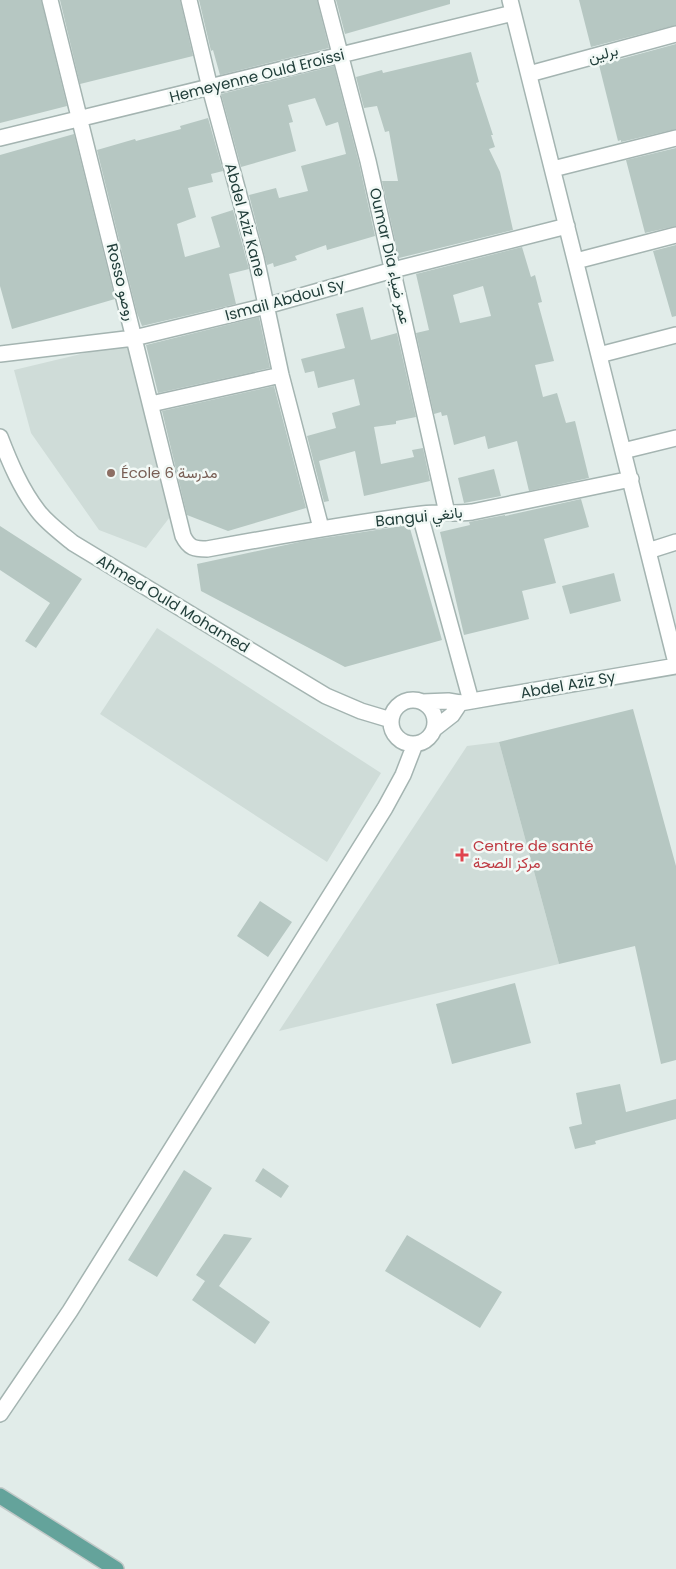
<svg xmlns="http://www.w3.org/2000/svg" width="676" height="1569" viewBox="0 0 676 1569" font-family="Poppins,Vazirmatn,sans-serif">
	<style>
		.built { fill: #cfdcd8 }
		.building { fill: #b6c7c2; fill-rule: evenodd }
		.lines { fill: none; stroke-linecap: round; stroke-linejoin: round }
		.minor-casing { stroke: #a4b4b1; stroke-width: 18 }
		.major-casing { stroke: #c1c9c8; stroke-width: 18 }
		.minor { stroke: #fff; stroke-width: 15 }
		.major { stroke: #64a39b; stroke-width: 15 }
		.education-dot { fill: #8d6e63; stroke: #f2f9f6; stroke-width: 2 }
		.health-dot { fill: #e0444e; stroke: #f2f9f6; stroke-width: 2 }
		.labels { text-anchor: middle; stroke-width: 5; stroke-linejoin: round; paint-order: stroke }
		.street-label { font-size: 15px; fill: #213e3a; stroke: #f2f9f6 }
		.education-label { font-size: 15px; fill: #785e54; stroke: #f2f9f6; text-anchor: start }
		.health-label { font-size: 15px; fill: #be3a42; stroke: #f2f9f6; text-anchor: start }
	</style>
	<rect width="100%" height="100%" fill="#e1ece9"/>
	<!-- built -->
	<path class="built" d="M 131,342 L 173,513 L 146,548 L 99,530 L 31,433 L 14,370 Z
		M 157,628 L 381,773 L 327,862 L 100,714 Z
		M 499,742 L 559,964 L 279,1031 L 467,746 Z"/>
	<!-- building -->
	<path class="building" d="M 0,0 L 41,0 L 67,106 L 0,123 Z
		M 60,0 L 180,0 L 193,56 L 80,84 Z
		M 199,0 L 317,0 L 329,48 L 220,75 L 213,50 L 211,51 Z
		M 336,0 L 450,0 L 450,4 L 345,34 Z
		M 579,0 L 676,0 L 676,25 L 591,47 Z
		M 676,44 L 676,129 L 621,142 L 621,140 L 618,141 L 599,65 Z
		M 471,52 L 479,82 L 476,83 L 493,135 L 491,135 L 495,147 L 489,149 L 500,172 L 513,230 L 399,258 L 382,181 L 398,181 L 389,131 L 385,132 L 377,106 L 364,108 L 356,77 L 382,70 L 383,73 Z
		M 334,66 L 359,163 L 375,236 L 327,250 L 326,245 L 295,256 L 297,260 L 274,267 L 273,263 L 267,265 L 249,195 L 276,188 L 279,198 L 308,191 L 301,166 L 346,154 L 338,122 L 326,126 L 315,98 L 288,105 L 293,122 L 289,123 L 296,151 L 241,167 L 221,94 Z
		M 208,118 L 223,171 L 211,174 L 213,182 L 188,188 L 196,217 L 177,224 L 185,257 L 220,247 L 211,217 L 233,210 L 249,269 L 229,274 L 236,304 L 142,326 L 137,313 L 97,150 L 135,139 L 136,141 L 181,129 L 180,126 Z
		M 74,134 L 115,299 L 12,329 L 0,286 L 0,155 Z
		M 676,148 L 676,226 L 645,233 L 626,160 Z
		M 676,245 L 676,316 L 672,317 L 653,251 Z
		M 522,247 L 531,277 L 535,275 L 542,302 L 538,303 L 554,361 L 535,365 L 543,397 L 557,393 L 566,423 L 575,421 L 589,478 L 529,491 L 517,441 L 488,449 L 485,436 L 454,445 L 447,415 L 442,416 L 441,412 L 434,414 L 416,333 L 429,330 L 416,274 ZM 483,286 L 491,316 L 460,323 L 453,295 Z
		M 363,307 L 371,340 L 397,333 L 416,417 L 396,421 L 396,424 L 374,427 L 381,464 L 414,457 L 412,450 L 423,448 L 430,481 L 364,496 L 355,451 L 319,461 L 329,501 L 324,502 L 307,436 L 336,428 L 332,413 L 360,405 L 354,379 L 318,388 L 314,371 L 305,373 L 301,359 L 345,348 L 336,314 Z
		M 259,317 L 270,368 L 158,393 L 146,345 Z
		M 274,386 L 306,508 L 228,531 L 187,515 L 162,411 Z
		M 494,469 L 501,496 L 464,503 L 458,478 Z
		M 581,499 L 589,527 L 544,539 L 556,583 L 522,591 L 529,619 L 464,635 L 440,532 L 470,525 L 469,522 L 505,515 L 505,516 Z
		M 409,525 L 442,640 L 345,667 L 201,591 L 197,564 L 304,541 Z
		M 0,526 L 82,579 L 36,648 L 25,641 L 50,603 L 0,570 Z
		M 614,573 L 621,601 L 570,614 L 562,586 Z
		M 633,709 L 676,866 L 676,1060 L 661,1064 L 635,946 L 559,964 L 499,742 Z
		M 260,901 L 292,922 L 268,957 L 237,936 Z
		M 515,983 L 531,1043 L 452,1064 L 436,1004 Z
		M 620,1084 L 626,1112 L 676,1099 L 676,1119 L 595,1141 L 596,1144 L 575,1149 L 569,1127 L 582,1124 L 576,1093 Z
		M 263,1168 L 289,1186 L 281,1198 L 255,1181 Z
		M 184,1170 L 212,1188 L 157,1277 L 128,1260 Z
		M 224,1234 L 252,1238 L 219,1286 L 270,1322 L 255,1344 L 192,1300 L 205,1281 L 196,1275 Z
		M 407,1235 L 502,1292 L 480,1328 L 385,1271 Z"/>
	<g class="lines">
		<defs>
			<path id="minor" d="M 50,0 L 183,536 C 189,548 194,549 207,549 C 278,536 350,523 422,514 C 439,512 455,514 472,512 L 631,479
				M 189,0 L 210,88 L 256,258 L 281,375 L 321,528
				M 326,0 L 368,161 L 447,513
				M 510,0 L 676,663
				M 529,74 L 676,34
				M 0,138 L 513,13
				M 553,169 L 676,138
				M 576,261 L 676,235
				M 0,354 L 134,338 L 266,306 L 393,270 L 567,226
				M 599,355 L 676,335
				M 151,404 L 281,375
				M 0,437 C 10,463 21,489 38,511 C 47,523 61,533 73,543 L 326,696 L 361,711 L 391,720
				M 623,451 L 676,438
				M 420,515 L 471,701
				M 648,551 L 676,542
				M391 722a22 22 0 1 1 44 0a22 22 0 1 1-44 0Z
				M 422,702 L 448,701 L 460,703 L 676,666
				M 434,729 L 452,715 L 460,703
				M 0,1414 L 70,1311 L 385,808 L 403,775 L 415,744"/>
			<path id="major" d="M 0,1496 L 116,1569"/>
		</defs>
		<!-- minor casing -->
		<use href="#minor" class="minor-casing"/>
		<!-- major casing -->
		<use href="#major" class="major-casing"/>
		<!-- minor -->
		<use href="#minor" class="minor"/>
		<!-- major -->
		<use href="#major" class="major"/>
	</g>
	<!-- markers -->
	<circle class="education-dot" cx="111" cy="473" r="5"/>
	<path class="health-dot" d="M459.5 847.5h5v5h5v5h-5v5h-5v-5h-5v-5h5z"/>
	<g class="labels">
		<!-- street labels -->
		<g class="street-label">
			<text transform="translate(603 54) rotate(-15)" y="5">برلين</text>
			<text transform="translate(257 76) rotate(-14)" y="5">Hemeyenne Ould Eroissi</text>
			<text transform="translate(245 220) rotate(75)" y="5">Abdel Aziz Kane</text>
			<text transform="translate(390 256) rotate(77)" y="5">Oumar Dia عمر ضياء</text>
			<text transform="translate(121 282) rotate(76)" y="5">Rosso روصو</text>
			<text transform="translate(285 300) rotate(-15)" y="5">Ismail Abdoul Sy</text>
			<text transform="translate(419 517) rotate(-6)" y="5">Bangui بانغي</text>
			<text transform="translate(173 604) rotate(31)" y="5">Ahmed Ould Mohamed</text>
			<text transform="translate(568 685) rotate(-10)" y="5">Abdel Aziz Sy</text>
		</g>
		<!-- education labels -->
		<g class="education-label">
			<text x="121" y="478">École 6 مدرسة</text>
		</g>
		<!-- health labels -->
		<g class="health-label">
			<text x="473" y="851">Centre de santé<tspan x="473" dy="17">مركز الصحة</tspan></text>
		</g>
	</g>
</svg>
